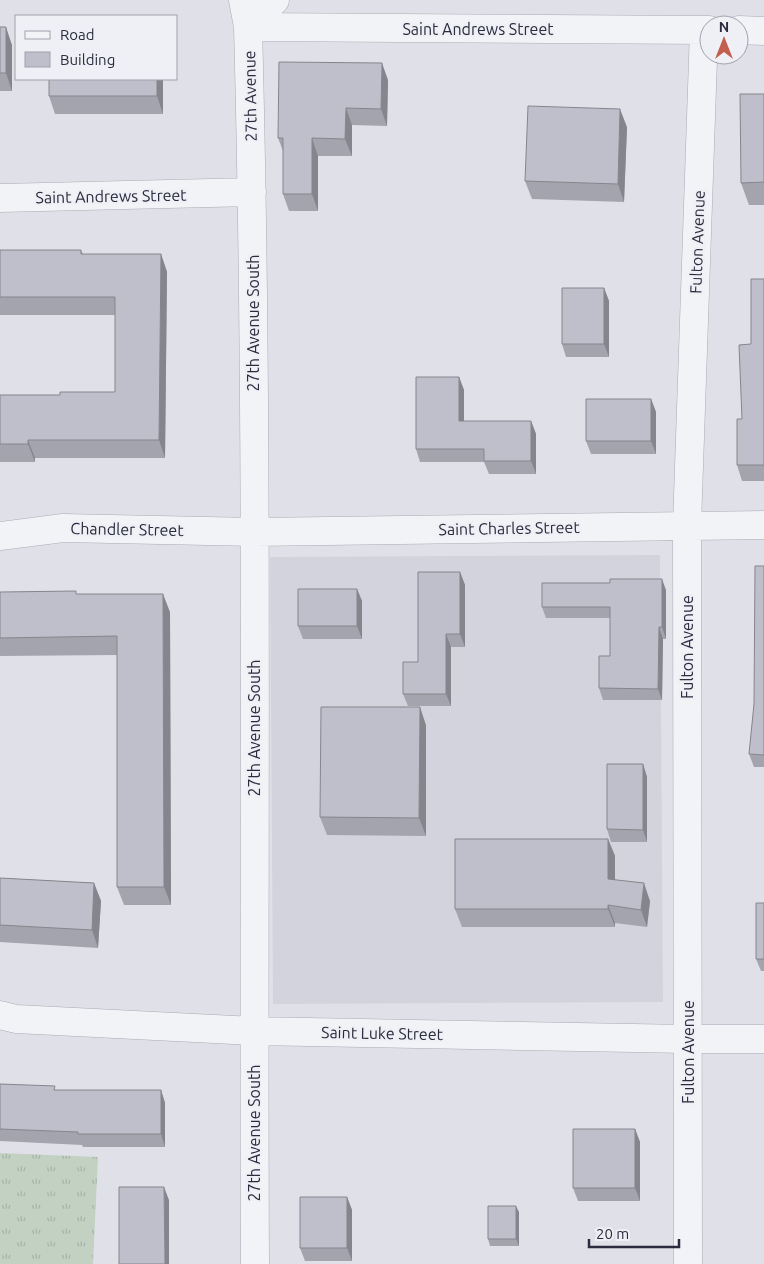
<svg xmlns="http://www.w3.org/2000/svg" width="764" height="1264" viewBox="0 0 764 1264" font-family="Ubuntu,sans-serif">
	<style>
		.built { fill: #d2d3dd }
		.grass { fill: url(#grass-tufts) }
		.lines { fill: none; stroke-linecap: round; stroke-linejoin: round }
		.minor-casing { stroke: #a9aab5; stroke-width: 29 }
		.minor { stroke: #f2f3f6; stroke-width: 28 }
		.wall { fill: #a3a4ae }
		.shaded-wall { fill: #85868d }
		.building { fill: #bebfca; stroke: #85868d }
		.labels { text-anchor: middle; stroke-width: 4.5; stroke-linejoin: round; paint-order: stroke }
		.street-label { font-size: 16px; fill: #2a2b3e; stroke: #eff0f5 }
	</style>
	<defs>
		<pattern id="grass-tufts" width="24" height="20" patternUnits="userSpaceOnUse" patternTransform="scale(1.25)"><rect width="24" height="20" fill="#c2d1c2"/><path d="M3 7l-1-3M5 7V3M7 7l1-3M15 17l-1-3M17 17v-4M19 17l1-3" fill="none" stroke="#a7b4a8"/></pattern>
	</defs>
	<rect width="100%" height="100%" fill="#e0e1e8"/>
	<!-- built -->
	<path class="built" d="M 660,555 L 663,1002 L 273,1004 L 270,557 Z"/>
	<!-- grass -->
	<path class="grass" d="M 0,1153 L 98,1157 L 93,1264 L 0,1264 Z"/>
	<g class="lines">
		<defs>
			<path id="minor" d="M 243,0 L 248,27 C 259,439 253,852 255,1264
				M 248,27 L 709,30
				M 248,27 L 275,0
				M 739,30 L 764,31
				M 0,198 L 252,192
				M 0,536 L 63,528 L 255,532 L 764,525
				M 0,1015 L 16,1019 L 254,1031 L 688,1039 L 764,1039
				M 688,1264 L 687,525 L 704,30"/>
		</defs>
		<!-- minor casing -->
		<use href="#minor" class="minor-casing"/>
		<!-- minor -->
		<use href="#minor" class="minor"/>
	</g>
	<!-- wall -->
	<path class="wall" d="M 0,27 L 12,45 L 12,91 L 0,91 Z
		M 163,79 L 163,114 L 55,114 L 49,96 Z
		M 388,80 L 387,126 L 352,125 L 352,156 L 318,156 L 318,211 L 289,211 L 283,194 L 283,151 L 278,138 Z
		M 764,94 L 764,205 L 749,205 L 741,183 Z
		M 627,127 L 624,202 L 532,199 L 525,181 Z
		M 0,250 L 81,250 L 83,254 L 161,254 L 167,272 L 165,458 L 35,458 L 35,462 L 0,462 L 0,395 L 60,395 L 115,392 L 115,315 L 0,315 Z
		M 764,279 L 764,481 L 742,481 L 737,465 L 751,344 Z
		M 604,288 L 609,301 L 609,357 L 566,357 L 562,344 Z
		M 459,377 L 464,390 L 464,421 L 531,421 L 536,434 L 536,474 L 489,474 L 484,462 L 420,462 L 416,449 Z
		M 651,399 L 656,412 L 656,454 L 591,454 L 586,441 Z
		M 764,566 L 764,767 L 754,767 L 749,754 L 754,704 Z
		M 460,572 L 465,585 L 465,647 L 451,647 L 451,706 L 408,706 L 403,694 Z
		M 610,583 L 666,590 L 666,639 L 663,639 L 662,700 L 603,700 L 599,688 L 610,656 L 610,618 L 546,618 L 542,607 Z
		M 357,589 L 362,601 L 362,639 L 303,639 L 298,626 Z
		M 0,592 L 77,594 L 170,612 L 171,905 L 124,905 L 117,887 L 117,655 L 0,656 Z
		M 426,725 L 426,836 L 327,835 L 320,817 Z
		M 643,764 L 647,777 L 647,842 L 611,842 L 607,829 Z
		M 608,839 L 615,856 L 615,879 L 650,901 L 647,927 L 615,923 L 615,927 L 462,927 L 455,909 Z
		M 0,878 L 94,883 L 101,901 L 98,948 L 0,942 Z
		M 764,903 L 764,971 L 761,971 L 756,959 Z
		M 0,1084 L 56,1090 L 161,1090 L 165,1103 L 165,1147 L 83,1147 L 82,1145 L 0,1141 Z
		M 635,1129 L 640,1142 L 640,1201 L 578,1201 L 573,1188 Z
		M 347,1197 L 352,1210 L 352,1261 L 305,1261 L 300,1248 Z
		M 519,1212 L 519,1246 L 490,1246 L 488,1239 Z"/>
	<!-- shaded-wall -->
	<path class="shaded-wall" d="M 6,27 L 12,45 L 12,91 L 6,73 Z
		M 382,63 L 388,80 L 387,126 L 381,109 Z
		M 157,79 L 163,79 L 163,114 L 157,96 Z
		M 346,108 L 352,125 L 352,156 L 345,139 Z
		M 620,109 L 627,127 L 624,202 L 618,184 Z
		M 312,138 L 318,156 L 318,211 L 312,194 Z
		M 161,254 L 167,272 L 165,458 L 159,440 Z
		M 604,288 L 609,301 L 609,357 L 604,344 Z
		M 459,377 L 464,390 L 464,434 L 459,421 Z
		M 651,399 L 656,412 L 656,454 L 651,441 Z
		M 531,421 L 536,434 L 536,474 L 531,461 Z
		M 28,440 L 35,458 L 35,462 L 28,444 Z
		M 460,572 L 465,585 L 465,647 L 460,634 Z
		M 662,579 L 666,590 L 666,639 L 662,627 Z
		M 357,589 L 362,601 L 362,639 L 357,626 Z
		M 163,594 L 170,612 L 171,905 L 164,887 Z
		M 659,627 L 663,639 L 662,700 L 658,689 Z
		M 446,634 L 451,647 L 451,706 L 446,694 Z
		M 420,707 L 426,725 L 426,836 L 419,818 Z
		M 643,764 L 647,777 L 647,842 L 643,830 Z
		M 608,839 L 615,856 L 615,896 L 608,879 Z
		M 94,883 L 101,901 L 98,948 L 92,930 Z
		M 644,883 L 650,901 L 647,927 L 641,910 Z
		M 608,905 L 615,923 L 615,927 L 608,909 Z
		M 161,1090 L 165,1103 L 165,1147 L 161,1134 Z
		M 635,1129 L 640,1142 L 640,1201 L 635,1188 Z
		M 164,1187 L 169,1200 L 169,1264 L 165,1264 Z
		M 347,1197 L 352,1210 L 352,1261 L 347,1248 Z
		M 516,1206 L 519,1212 L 519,1246 L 516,1239 Z"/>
	<!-- building -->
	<path class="building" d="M 0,27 L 6,27 L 6,73 L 0,73 Z
		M 279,62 L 382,63 L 381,109 L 346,108 L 345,139 L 312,138 L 312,194 L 283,194 L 283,138 L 278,138 Z
		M 49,79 L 157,79 L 157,96 L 49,96 Z
		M 740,94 L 764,94 L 764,182 L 741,183 Z
		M 528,106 L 620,109 L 618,184 L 525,181 Z
		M 0,250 L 81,250 L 81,254 L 161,254 L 159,440 L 28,440 L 28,444 L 0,444 L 0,395 L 60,395 L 60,392 L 115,392 L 115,297 L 0,297 Z
		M 751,279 L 764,279 L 764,465 L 737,465 L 737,419 L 742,419 L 739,345 L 751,344 Z
		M 562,288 L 604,288 L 604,344 L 562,344 Z
		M 416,377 L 459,377 L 459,421 L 531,421 L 531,461 L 484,461 L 484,449 L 416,449 Z
		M 586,399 L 651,399 L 651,441 L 586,441 Z
		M 755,566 L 764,566 L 764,755 L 749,754 L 754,704 Z
		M 418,572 L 460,572 L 460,634 L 446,634 L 446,694 L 403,694 L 403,662 L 418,662 Z
		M 610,579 L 662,579 L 662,627 L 659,627 L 658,689 L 599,688 L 599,656 L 610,656 L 610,607 L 542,607 L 542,583 L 610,583 Z
		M 298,589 L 357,589 L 357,626 L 298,626 Z
		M 76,591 L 76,594 L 163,594 L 164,887 L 117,887 L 117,636 L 0,638 L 0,592 Z
		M 321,707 L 420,707 L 419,818 L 320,817 Z
		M 607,764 L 643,764 L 643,830 L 607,829 Z
		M 455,839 L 608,839 L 608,879 L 644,883 L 641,910 L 608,905 L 608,909 L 455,909 Z
		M 0,878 L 94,883 L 92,930 L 0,925 Z
		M 756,903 L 764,903 L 764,959 L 756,959 Z
		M 0,1084 L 55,1086 L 54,1090 L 161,1090 L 161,1134 L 78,1134 L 78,1132 L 0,1129 Z
		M 573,1129 L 635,1129 L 635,1188 L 573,1188 Z
		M 119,1187 L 164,1187 L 165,1264 L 119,1264 Z
		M 300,1197 L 347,1197 L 347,1248 L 300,1248 Z
		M 488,1206 L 516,1206 L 516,1239 L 488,1239 Z"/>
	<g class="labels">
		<!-- street labels -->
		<g class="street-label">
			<text x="478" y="35">Saint Andrews Street</text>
			<text transform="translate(250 96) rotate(-91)" y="6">27th Avenue</text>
			<text transform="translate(111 196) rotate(-1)" y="6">Saint Andrews Street</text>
			<text transform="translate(697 242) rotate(-88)" y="6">Fulton Avenue</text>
			<text transform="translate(253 323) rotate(-90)" y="6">27th Avenue South</text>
			<text transform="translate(509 528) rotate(-1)" y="6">Saint Charles Street</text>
			<text transform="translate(127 529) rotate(1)" y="6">Chandler Street</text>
			<text transform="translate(687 647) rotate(-90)" y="6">Fulton Avenue</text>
			<text transform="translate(254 728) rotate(-90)" y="6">27th Avenue South</text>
			<text transform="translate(382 1033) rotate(1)" y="6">Saint Luke Street</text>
			<text transform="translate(688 1052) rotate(-90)" y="6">Fulton Avenue</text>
			<text transform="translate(254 1133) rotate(-90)" y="6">27th Avenue South</text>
		</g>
	</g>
	<!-- legend -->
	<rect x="15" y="15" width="162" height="65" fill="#eff0f5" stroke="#a0a1ac"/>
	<rect x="25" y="31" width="25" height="8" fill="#f2f3f6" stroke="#a0a1ac"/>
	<text x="60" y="40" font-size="15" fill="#2a2b3e">Road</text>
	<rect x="25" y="52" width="25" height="15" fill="#bebfca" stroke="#a0a1ac"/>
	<text x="60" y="65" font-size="15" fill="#2a2b3e">Building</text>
	<!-- north arrow -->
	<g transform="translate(724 40)"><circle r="24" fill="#eff0f5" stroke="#a0a1ac"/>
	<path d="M0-4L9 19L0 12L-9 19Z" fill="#c35f4e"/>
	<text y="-8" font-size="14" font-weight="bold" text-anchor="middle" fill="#2a2b3e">N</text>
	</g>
	<!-- scale -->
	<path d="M589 1239v8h90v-8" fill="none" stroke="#2a2b3e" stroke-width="2.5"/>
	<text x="596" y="1239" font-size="15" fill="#2a2b3e" stroke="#eff0f5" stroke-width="4" paint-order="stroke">20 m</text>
</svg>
